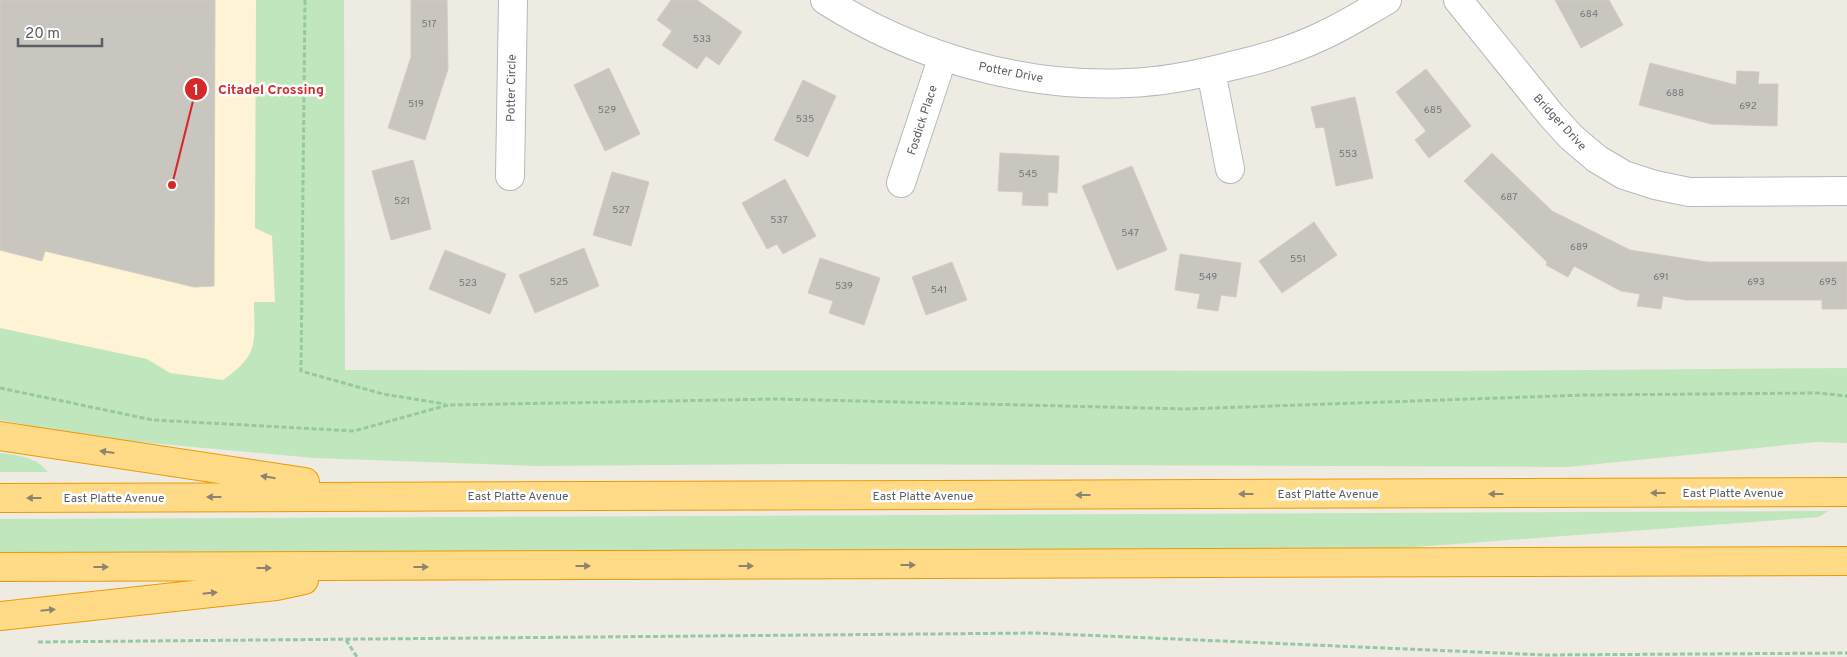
<svg xmlns="http://www.w3.org/2000/svg" width="1847" height="657" viewBox="0 0 1847 657" font-family="Overpass,sans-serif">
	<style>
		.commercial { fill: #fff3d6 }
		.green { fill: #c0e6be }
		.building { fill: #c9c5bf; stroke: #d3ccc0 }
		.lines { fill: none; stroke-linecap: round; stroke-linejoin: round }
		.minor-casing { stroke: #b5b9bd; stroke-width: 30 }
		.highway-casing { stroke: #f09900; stroke-width: 30 }
		.path { stroke: #96c8a2; stroke-width: 3; stroke-dasharray: 5 2.5; stroke-linecap: butt }
		.minor { stroke: #fff; stroke-width: 28 }
		.highway { stroke: #ffdb88; stroke-width: 28 }
		.oneway { fill: #8c846f }
		.labels { text-anchor: middle; stroke-width: 5; stroke-linejoin: round; paint-order: stroke }
		.number-label { font-size: 10px; fill: #76787b }
		.street-label { font-size: 12px; fill: #5b5f64; stroke: #fff }
		.leader { fill: none; stroke: #d62828; stroke-width: 2 }
		.callout-dot { fill: #d62828; stroke: #fff; stroke-width: 2 }
		.mark-label { font-size: 15px; text-anchor: middle; font-weight: bold; fill: #fff }
		.callout-label { font-size: 14px; text-anchor: middle; font-weight: bold; fill: #d62828; stroke: #fff; stroke-width: 5; stroke-linejoin: round; paint-order: stroke }
	</style>
	<rect width="100%" height="100%" fill="#eeebe2"/>
	<!-- commercial -->
	<path class="commercial" d="M 0,0 L 344,0 L 344,370 L 0,420 Z"/>
	<!-- green -->
	<path class="green" d="M 256,0 L 344,0 L 345,370 L 1442,371 L 1847,368 L 1847,443 L 1816,442 L 1568,467 L 805,464 L 536,466 L 314,458 L 106,439 L 0,420 L 0,328 L 147,359 L 170,373 L 223,380 C 260,354 254,343 254,302 L 275,302 L 272,236 L 255,228 Z
		M 0,453 C 17,455 37,457 48,472 L 0,472 Z
		M 1828,511 L 1819,517 L 1389,549 L 0,559 L 0,519 Z"/>
	<!-- building -->
	<path class="building" d="M 0,0 L 215,0 L 214,286 L 194,287 L 45,251 L 42,261 L 0,250 Z
		M 411,0 L 447,0 L 448,69 L 425,140 L 388,128 L 411,57 Z
		M 671,0 L 697,0 L 742,32 L 719,65 L 706,56 L 697,69 L 662,45 L 672,31 L 657,20 Z
		M 1555,0 L 1609,0 L 1623,25 L 1581,48 Z
		M 1650,63 L 1736,85 L 1737,71 L 1759,72 L 1758,84 L 1778,84 L 1777,126 L 1711,124 L 1639,105 Z
		M 609,68 L 640,134 L 605,151 L 574,85 Z
		M 1426,69 L 1471,126 L 1429,158 L 1415,140 L 1426,131 L 1396,92 Z
		M 803,80 L 836,96 L 808,157 L 774,140 Z
		M 1355,97 L 1373,178 L 1336,186 L 1324,127 L 1316,128 L 1311,107 Z
		M 1000,153 L 1059,156 L 1057,193 L 1048,192 L 1048,206 L 1022,205 L 1023,192 L 998,191 Z
		M 1492,153 L 1552,211 L 1630,250 L 1707,262 L 1847,262 L 1847,309 L 1822,309 L 1822,300 L 1686,300 L 1663,296 L 1661,309 L 1637,306 L 1640,294 L 1621,291 L 1574,266 L 1568,277 L 1546,265 L 1547,262 L 1464,181 Z
		M 413,160 L 431,229 L 391,240 L 372,171 Z
		M 1132,166 L 1167,250 L 1117,270 L 1082,186 Z
		M 612,172 L 649,182 L 631,246 L 593,235 Z
		M 785,179 L 816,236 L 783,254 L 777,244 L 767,249 L 742,203 Z
		M 1314,222 L 1337,255 L 1282,293 L 1259,261 Z
		M 584,248 L 599,286 L 535,313 L 519,275 Z
		M 445,250 L 506,274 L 490,314 L 429,289 Z
		M 1180,254 L 1241,263 L 1236,297 L 1221,295 L 1218,311 L 1197,308 L 1200,294 L 1175,290 Z
		M 820,258 L 880,278 L 864,325 L 829,313 L 833,301 L 808,293 Z
		M 952,262 L 967,300 L 926,315 L 912,277 Z"/>
	<g class="lines">
		<defs>
			<path id="minor" d="M 825,0 C 913,56 1022,88 1127,83 C 1162,82 1197,75 1231,66 C 1263,59 1295,49 1324,35 C 1346,25 1366,12 1387,0
				M 1458,0 L 1551,115 L 1571,137 L 1597,159 L 1624,175 L 1655,185 L 1689,192 L 1847,191
				M 1211,71 L 1230,169
				M 510,176 L 513,0
				M 901,183 L 943,56"/>
			<path id="highway" d="M 0,436 L 305,482
				M 0,498 L 1847,492
				M 0,567 L 1847,561
				M 0,616 L 276,586 L 304,580"/>
		</defs>
		<!-- minor casing -->
		<use href="#minor" class="minor-casing"/>
		<!-- highway casing -->
		<use href="#highway" class="highway-casing"/>
		<!-- path -->
		<path class="path" d="M 305,0 L 301,371 L 383,394 L 445,404
			M 0,388 L 153,420 L 354,431 L 448,405 L 777,399 L 1186,409 L 1584,395 L 1817,393 L 1847,396
			M 346,640 L 357,657
			M 38,642 L 1035,633 L 1546,655 L 1847,653"/>
		<!-- minor -->
		<use href="#minor" class="minor"/>
		<!-- highway -->
		<use href="#highway" class="highway"/>
	</g>
	<!-- one-way arrows -->
	<defs><path id="oneway-solid" d="M-6-.8H1V-3.2L6.5 0L1 3.2V.8H-6Z" transform="scale(1.25)"/></defs>
	<g class="oneway">
		<use href="#oneway-solid" transform="translate(107 452) rotate(-172)"/>
		<use href="#oneway-solid" transform="translate(268 477) rotate(-171)"/>
		<use href="#oneway-solid" transform="translate(1658 493) rotate(180)"/>
		<use href="#oneway-solid" transform="translate(1246 494) rotate(180)"/>
		<use href="#oneway-solid" transform="translate(1496 494) rotate(180)"/>
		<use href="#oneway-solid" transform="translate(1083 495) rotate(180)"/>
		<use href="#oneway-solid" transform="translate(214 497) rotate(180)"/>
		<use href="#oneway-solid" transform="translate(34 498) rotate(180)"/>
		<use href="#oneway-solid" transform="translate(908 565)"/>
		<use href="#oneway-solid" transform="translate(583 566)"/>
		<use href="#oneway-solid" transform="translate(746 566)"/>
		<use href="#oneway-solid" transform="translate(101 567)"/>
		<use href="#oneway-solid" transform="translate(421 567)"/>
		<use href="#oneway-solid" transform="translate(264 568)"/>
		<use href="#oneway-solid" transform="translate(210 593) rotate(-6)"/>
		<use href="#oneway-solid" transform="translate(48 610) rotate(-6)"/>
	</g>
	<g class="labels">
		<!-- number labels -->
		<g class="number-label">
			<text x="1589" y="17">684</text>
			<text x="429" y="27">517</text>
			<text x="702" y="42">533</text>
			<text x="1675" y="96">688</text>
			<text x="416" y="107">519</text>
			<text x="1748" y="109">692</text>
			<text x="607" y="113">529</text>
			<text x="1433" y="113">685</text>
			<text x="805" y="122">535</text>
			<text x="1348" y="157">553</text>
			<text x="1028" y="177">545</text>
			<text x="1509" y="200">687</text>
			<text x="402" y="204">521</text>
			<text x="621" y="213">527</text>
			<text x="779" y="223">537</text>
			<text x="1130" y="236">547</text>
			<text x="1579" y="250">689</text>
			<text x="1298" y="262">551</text>
			<text x="1208" y="280">549</text>
			<text x="1661" y="280">691</text>
			<text x="559" y="285">525</text>
			<text x="1756" y="285">693</text>
			<text x="1828" y="285">695</text>
			<text x="468" y="286">523</text>
			<text x="844" y="289">539</text>
			<text x="939" y="293">541</text>
		</g>
		<!-- street labels -->
		<g class="street-label">
			<text transform="translate(1011 72) rotate(11)" y="4">Potter Drive</text>
			<text transform="translate(511 88) rotate(-89)" y="4">Potter Circle</text>
			<text transform="translate(922 120) rotate(-72)" y="4">Fosdick Place</text>
			<text transform="translate(1560 122) rotate(47)" y="4">Bridger Drive</text>
			<text x="1733" y="497">East Platte Avenue</text>
			<text x="1328" y="498">East Platte Avenue</text>
			<text x="518" y="500">East Platte Avenue</text>
			<text x="923" y="500">East Platte Avenue</text>
			<text x="114" y="502">East Platte Avenue</text>
		</g>
	</g>
	<!-- callouts -->
	<path class="leader" d="M172 185L196 89"/>
	<g class="callout-dot">
		<circle cx="172" cy="185" r="5"/>
		<circle cx="196" cy="89" r="12"/>
	</g>
	<g class="mark-label">
		<text x="196" y="95">1</text>
	</g>
	<g class="callout-label">
		<text x="271" y="94">Citadel Crossing</text>
	</g>
	<!-- scale -->
	<path d="M18 38v8h84v-8" fill="none" stroke="#5b5f64" stroke-width="2.5"/>
	<text x="25" y="38" font-size="15" fill="#5b5f64" stroke="#ffffff" stroke-width="4" paint-order="stroke">20 m</text>
</svg>
